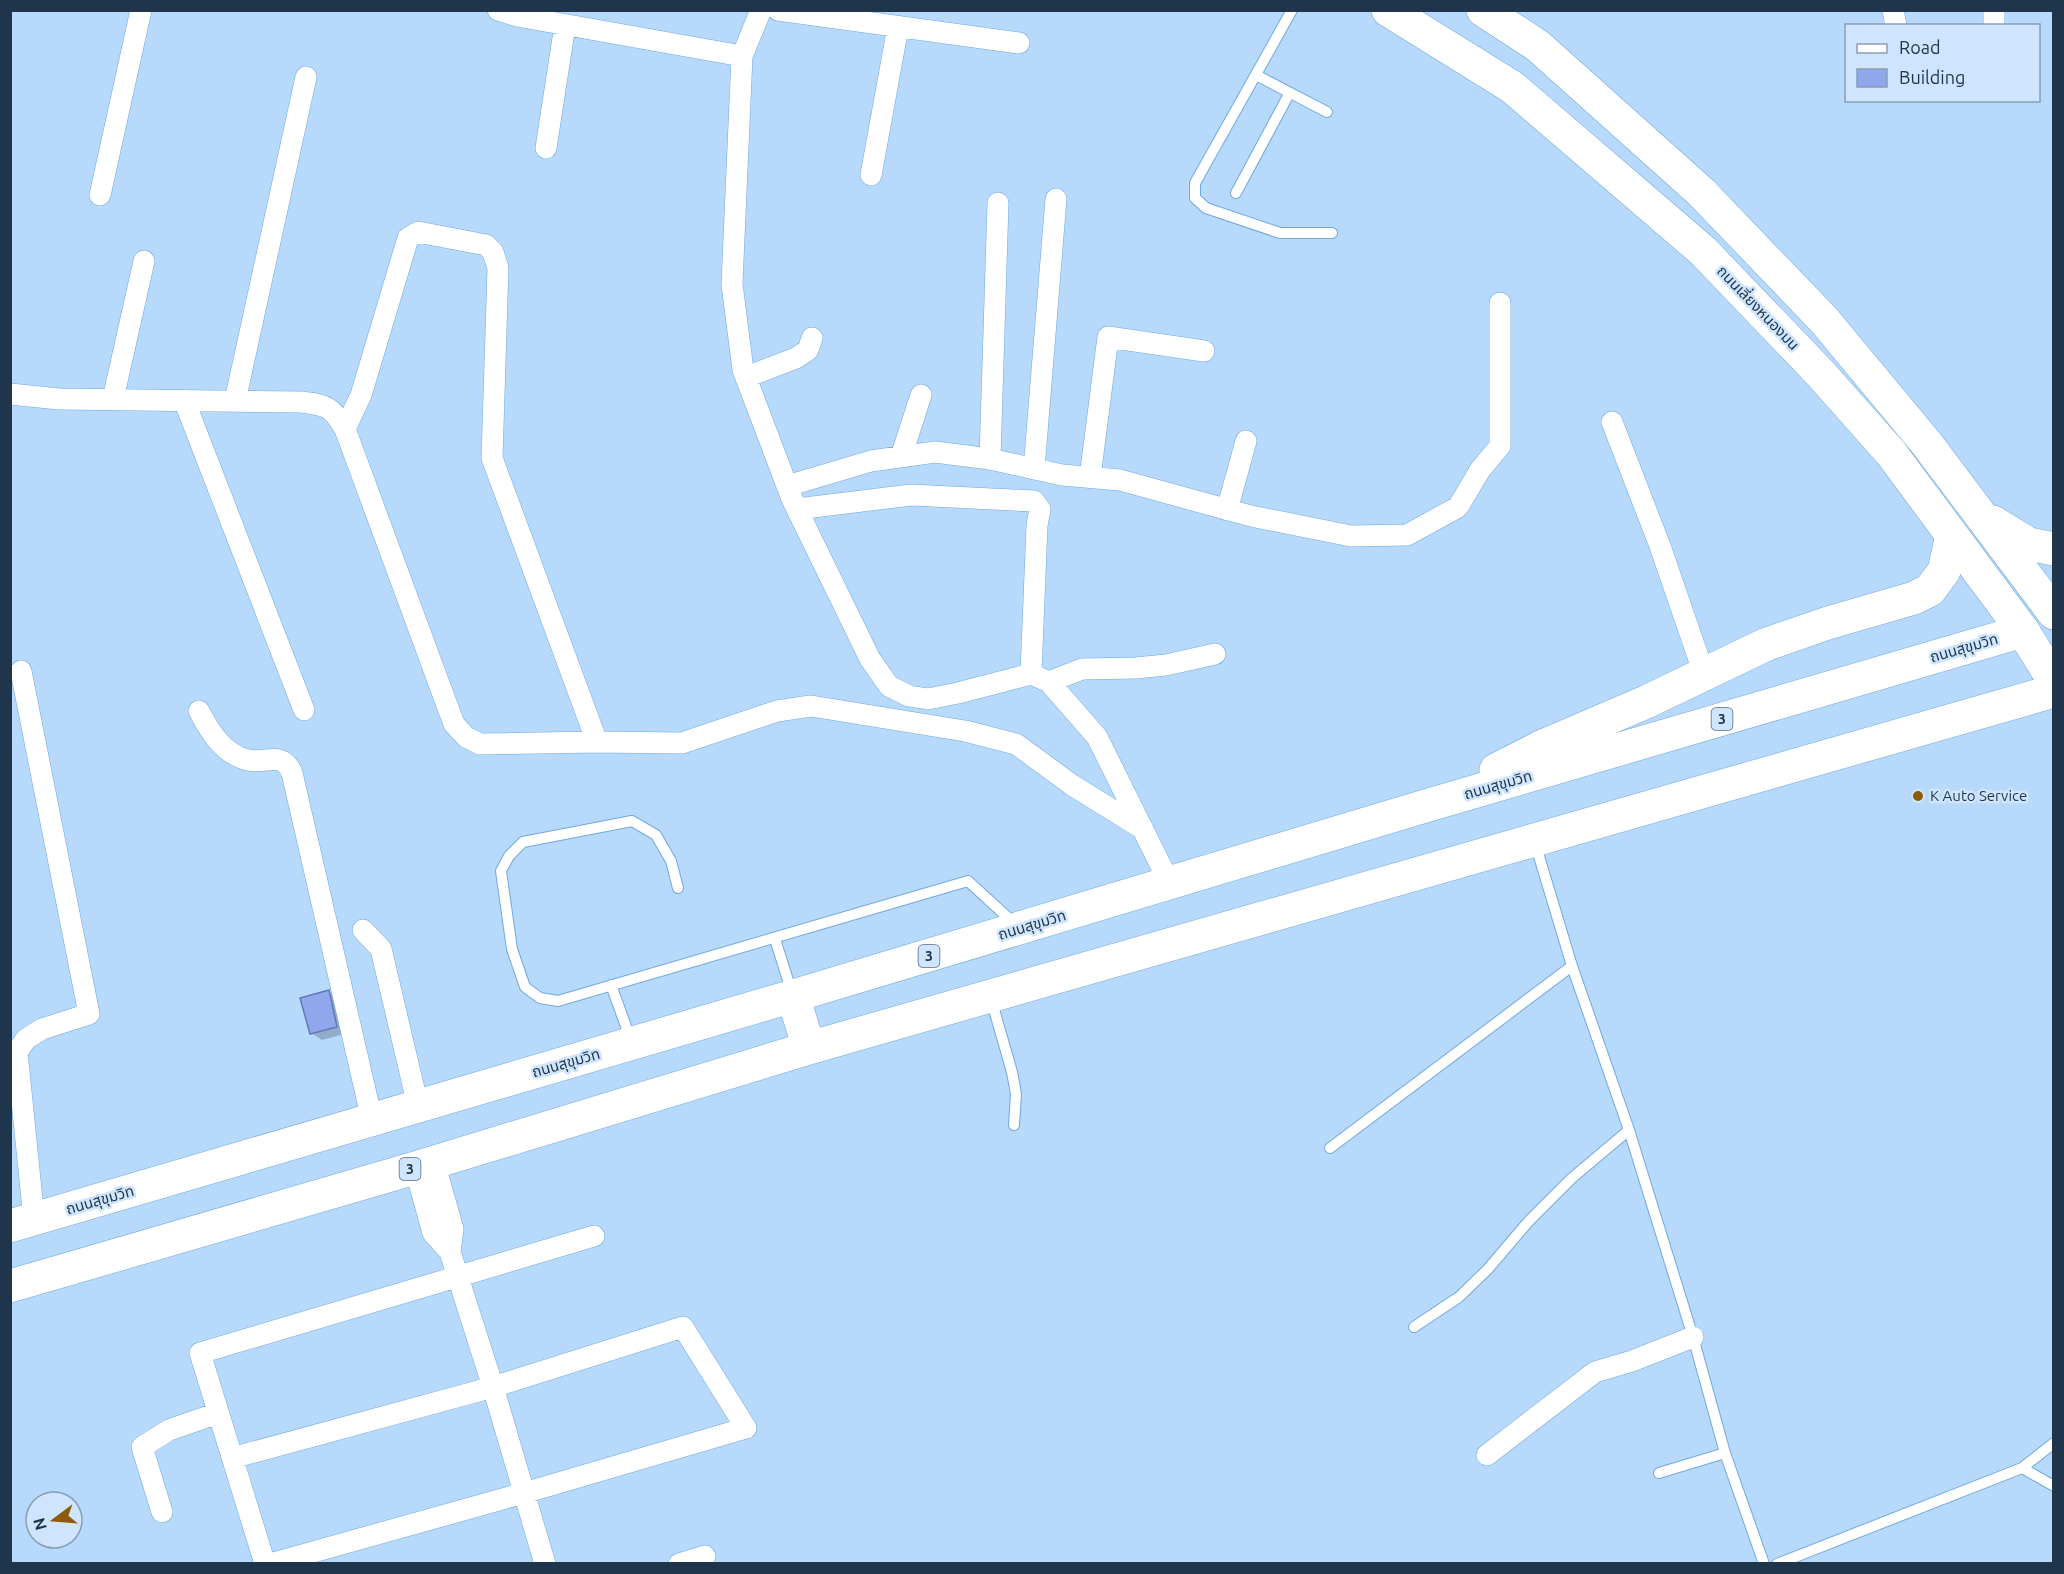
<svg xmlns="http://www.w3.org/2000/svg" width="2064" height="1574" viewBox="0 0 2064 1574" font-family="Ubuntu,'Noto Sans Thai',sans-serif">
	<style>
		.shadow { fill: #0003 }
		.building { fill: #90a7eb; stroke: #6378b8; stroke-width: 1.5 }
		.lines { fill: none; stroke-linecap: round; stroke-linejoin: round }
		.lane-casing { stroke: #70a8e0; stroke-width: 12 }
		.street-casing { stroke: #70a8e0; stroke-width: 22 }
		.primary-casing { stroke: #70a8e0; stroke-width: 34 }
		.highway-casing { stroke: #70a8e0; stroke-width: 34 }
		.lane { stroke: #fff; stroke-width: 10 }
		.street { stroke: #fff; stroke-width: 21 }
		.primary { stroke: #fff; stroke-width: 33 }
		.highway { stroke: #fff; stroke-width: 33 }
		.poi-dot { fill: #8e5a0b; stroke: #cee5fd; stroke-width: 2 }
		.labels { text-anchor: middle; stroke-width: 5; stroke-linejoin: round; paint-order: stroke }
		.shield { fill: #cee5fd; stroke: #536a81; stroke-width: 1.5 }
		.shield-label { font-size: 14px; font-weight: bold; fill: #1e354c }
		.street-label { font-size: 15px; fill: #1e354c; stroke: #cee5fd }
		.poi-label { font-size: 15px; fill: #1e354c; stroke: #cee5fd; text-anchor: start }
	</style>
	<rect width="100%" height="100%" fill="#b7d9fc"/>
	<!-- shadow -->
	<path class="shadow" d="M 329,992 L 340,999 L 348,1033 L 322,1040 L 311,1033 Z"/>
	<!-- building -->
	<path class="building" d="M 329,990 L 337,1027 L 310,1034 L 300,998 Z"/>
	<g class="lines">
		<defs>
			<path id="lane" d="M 1292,10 L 1195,183 L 1195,198 L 1206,208 L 1280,233 L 1332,233
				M 1256,75 L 1327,112
				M 1236,193 L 1289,94
				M 1535,843 L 1572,966 L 1629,1130 L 1693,1337 L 1725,1453 L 1764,1564
				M 678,888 L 671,861 L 656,835 L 632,821 L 523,842 L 509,856 L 501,871 L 512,949 L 525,987 L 540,998 L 558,1001 L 968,881 L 1016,925
				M 775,939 L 792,993
				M 611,985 L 631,1040
				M 991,999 L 1012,1072 L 1016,1094 L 1014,1125
				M 1330,1148 L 1572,966
				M 1414,1327 L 1459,1297 L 1488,1269 L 1528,1222 L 1572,1178 L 1629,1130
				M 2022,1468 L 2054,1486
				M 1659,1473 L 1725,1453
				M 1777,1564 L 2022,1468 L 2054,1443"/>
			<path id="street" d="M 498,10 L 517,16 L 742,56
				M 761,10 L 742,56 L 732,284 L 743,370 L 792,499 L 870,659 L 889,686 L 909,696 L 928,699 L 958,693 L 1031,674 L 1049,682 L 1097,737 L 1170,884
				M 778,10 L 1019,43
				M 1893,10 L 1896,26
				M 1994,10 L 1994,26
				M 546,148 L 565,25
				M 871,175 L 898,27
				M 100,195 L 141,10
				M 746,377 L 796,358 L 808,350 L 812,338
				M 10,394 L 59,399 L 301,402 C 327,405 331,406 345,429 L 454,724 L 466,737 L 480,744 L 597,742 L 682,743 L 777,711 L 811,706 L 965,731 L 1016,744 L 1072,785 L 1143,829
				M 113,399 L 144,261
				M 184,400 L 304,710
				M 235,401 L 306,77
				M 1612,422 L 1660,546 L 1704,674
				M 345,429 L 361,395 L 408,238 L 418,232 L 486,245 L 493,252 L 498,268 L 492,458 L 597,742
				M 901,457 L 921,395
				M 990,459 L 998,203
				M 1034,469 L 1056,199
				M 1090,477 L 1108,337 L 1204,351
				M 787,486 L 871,461 L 935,452 L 990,459 L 1062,475 L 1120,480 L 1251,516 L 1351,536 L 1407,535 L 1458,507 L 1480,470 L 1500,446 L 1500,303
				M 797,509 L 911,495 L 1034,501 L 1040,509 L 1037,525 L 1031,674
				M 1227,510 L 1246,441
				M 21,671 L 89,1014 L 42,1029 L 26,1039 L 17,1052 L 34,1219
				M 1049,682 L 1082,669 L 1136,668 L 1166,665 L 1215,654
				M 199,711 C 210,732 223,754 248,760 C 267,764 282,750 292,773 L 372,1120
				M 363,930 L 381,949 L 418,1106
				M 434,1162 L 453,1229 L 450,1252 L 493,1387 L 545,1564
				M 415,1168 L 433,1233 L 450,1252
				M 1487,1455 L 1595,1372 L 1632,1361 L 1693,1337
				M 232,1458 L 493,1387 L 683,1327 L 746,1428 L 524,1493 L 270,1564
				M 162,1512 L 142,1447 L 169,1430 L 218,1413
				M 265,1564 L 200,1353 L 594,1236
				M 679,1564 L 705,1556"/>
			<path id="primary" d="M 1496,770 L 1541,747 L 1646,702 L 1767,644 L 1828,623 L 1914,598 L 1930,590 L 1944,571 L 1952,535
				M 793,996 L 809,1048
				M 10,1226 L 793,996 L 1422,807 L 2023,631
				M 10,1286 L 415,1168 L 809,1048 L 2054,691"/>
			<path id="highway" d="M 1388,10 L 1512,87 L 1703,251 L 1820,373 L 1891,453 L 2023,631 L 2054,681
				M 1483,10 L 1538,46 L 1701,192 L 1824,320 L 1927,444 L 2054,613
				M 1993,522 L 2029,544 L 2054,549"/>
		</defs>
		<!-- lane casing -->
		<use href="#lane" class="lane-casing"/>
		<!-- street casing -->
		<use href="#street" class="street-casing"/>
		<!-- primary casing -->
		<use href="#primary" class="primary-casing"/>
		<!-- highway casing -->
		<use href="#highway" class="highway-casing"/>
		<!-- lane -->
		<use href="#lane" class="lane"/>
		<!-- street -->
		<use href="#street" class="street"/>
		<!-- primary -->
		<use href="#primary" class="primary"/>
		<!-- highway -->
		<use href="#highway" class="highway"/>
	</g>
	<!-- markers -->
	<circle class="poi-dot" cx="1918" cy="796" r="6"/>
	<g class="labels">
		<!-- shield labels -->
		<g class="shield">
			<rect x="1711.5" y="708" width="21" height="22" rx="4.5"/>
			<rect x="918.5" y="945" width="21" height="22" rx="4.5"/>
			<rect x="399.5" y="1158" width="21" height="22" rx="4.5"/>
		</g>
		<g class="shield-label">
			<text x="1722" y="724">3</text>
			<text x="929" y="961">3</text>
			<text x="410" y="1174">3</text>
		</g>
		<!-- street labels -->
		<g class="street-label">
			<text transform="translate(1758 308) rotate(46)" y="5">ถนนเลี่ยงหนองมน</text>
			<text transform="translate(1964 648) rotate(-16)" y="5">ถนนสุขุมวิท</text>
			<text transform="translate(1498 785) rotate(-16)" y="5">ถนนสุขุมวิท</text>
			<text transform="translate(1032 925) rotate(-17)" y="5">ถนนสุขุมวิท</text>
			<text transform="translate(566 1063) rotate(-16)" y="5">ถนนสุขุมวิท</text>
			<text transform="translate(100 1200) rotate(-16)" y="5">ถนนสุขุมวิท</text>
		</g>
		<!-- poi labels -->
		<g class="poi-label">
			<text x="1930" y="801">K Auto Service</text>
		</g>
	</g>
	<!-- border -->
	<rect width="2064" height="1574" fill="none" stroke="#1e354c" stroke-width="24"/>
	<!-- legend -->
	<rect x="1845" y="24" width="195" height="78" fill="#cee5fd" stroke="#889fb6" stroke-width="1.5"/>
	<rect x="1857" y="44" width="30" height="9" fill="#ffffff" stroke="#889fb6" stroke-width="1.5"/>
	<text x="1899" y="54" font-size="18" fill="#1e354c">Road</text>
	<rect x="1857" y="69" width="30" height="18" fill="#90a7eb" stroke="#889fb6" stroke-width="1.5"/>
	<text x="1899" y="84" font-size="18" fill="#1e354c">Building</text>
	<!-- north arrow -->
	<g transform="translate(54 1520) rotate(254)"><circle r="28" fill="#cee5fd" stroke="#889fb6" stroke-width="1.5"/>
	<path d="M0-4.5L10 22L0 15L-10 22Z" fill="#8e5a0b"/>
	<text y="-9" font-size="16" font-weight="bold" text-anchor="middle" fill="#1e354c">N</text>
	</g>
</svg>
